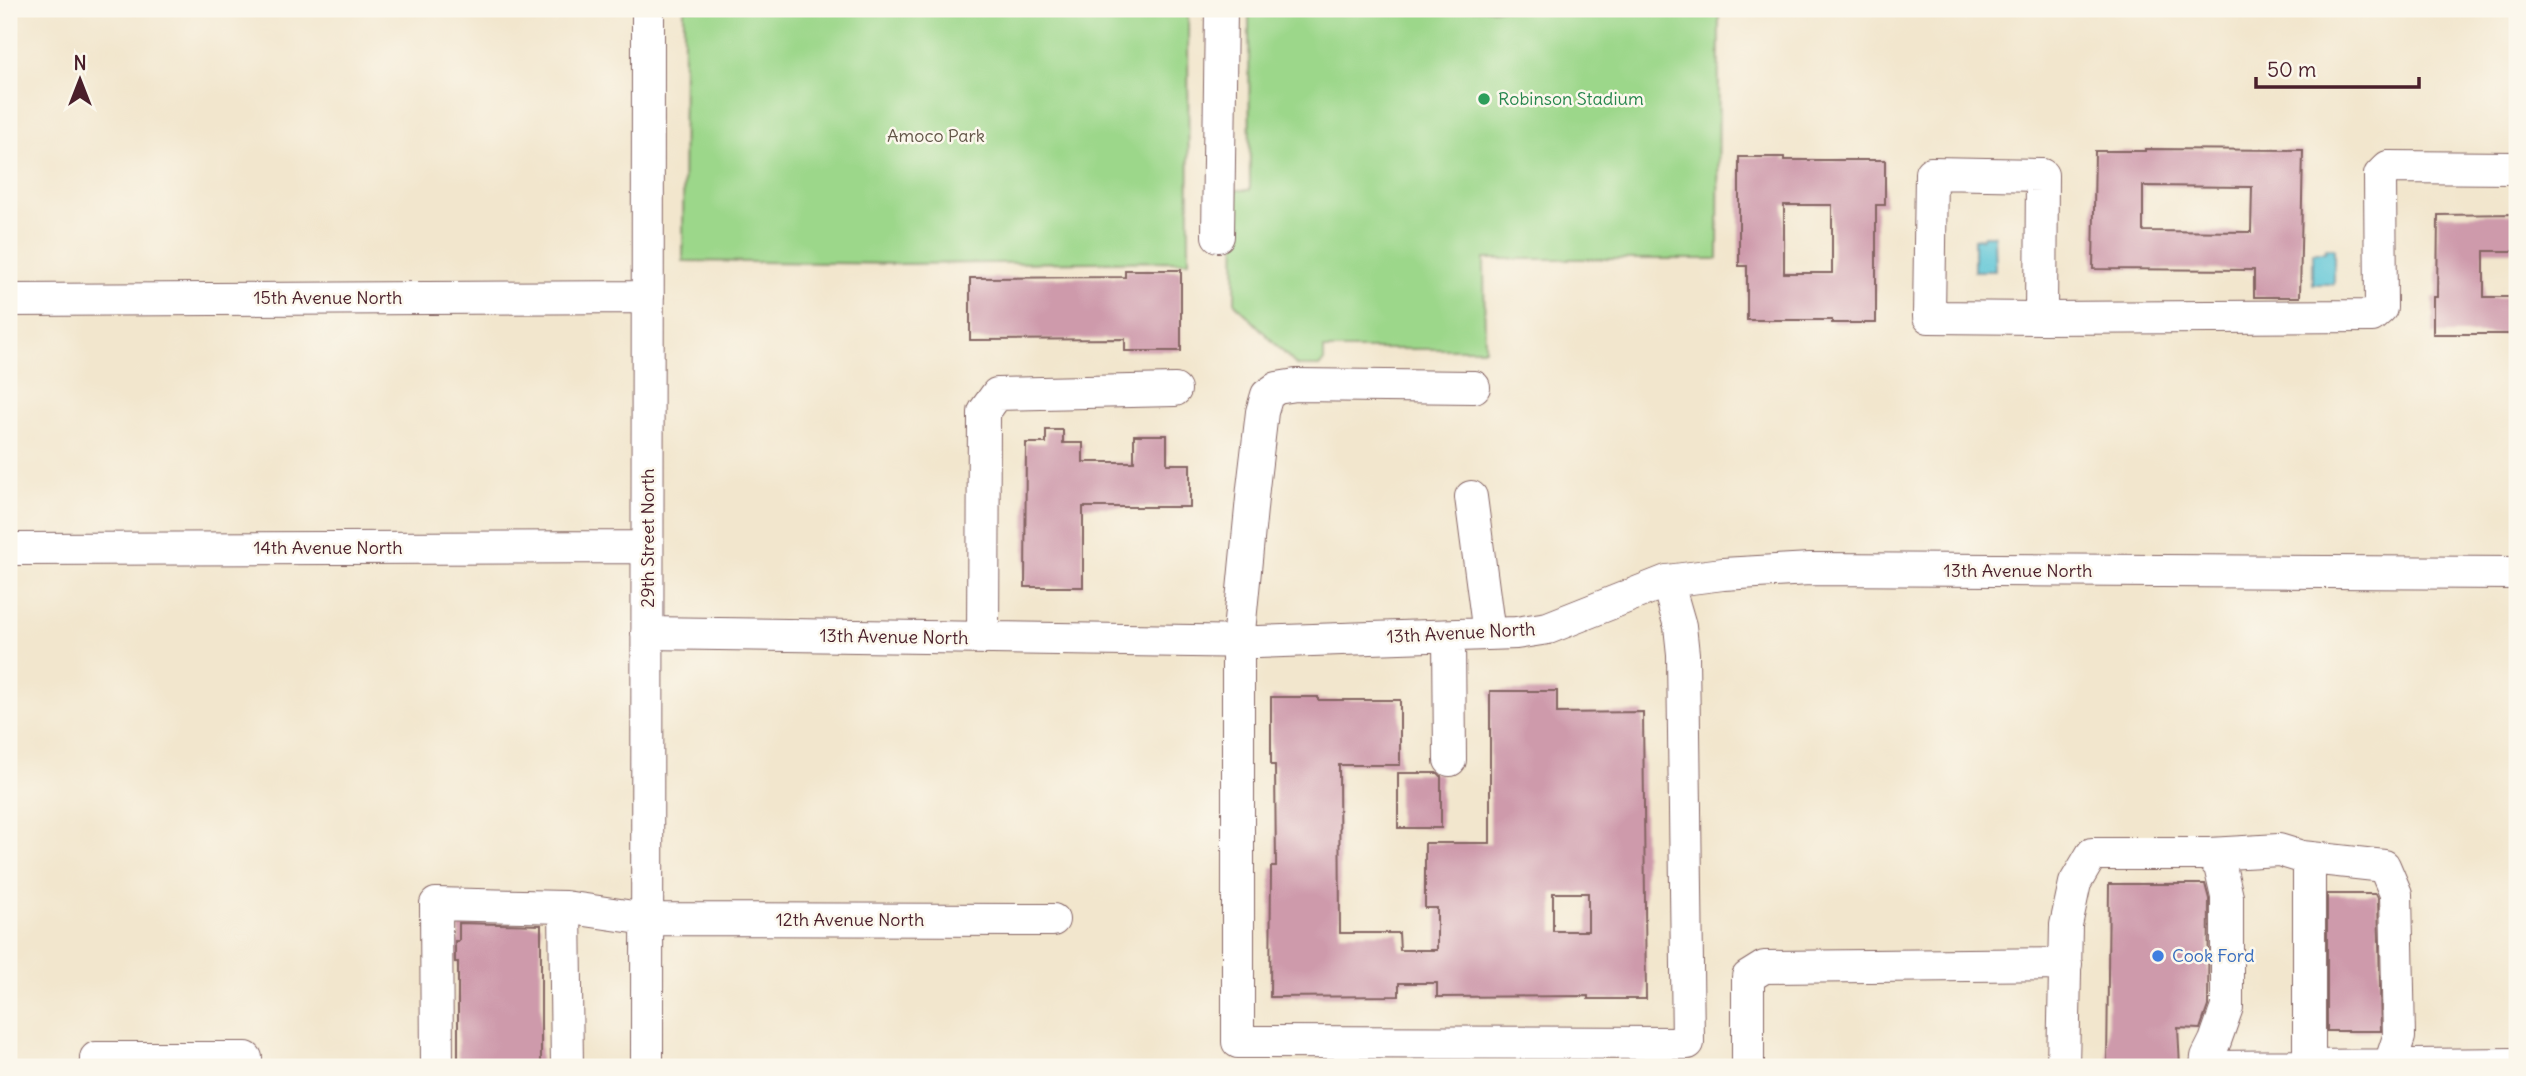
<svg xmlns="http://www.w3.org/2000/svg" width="2526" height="1076" viewBox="0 0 2526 1076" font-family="Delius,sans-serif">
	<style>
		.green { fill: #9cd78a; stroke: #737b5a; stroke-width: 2 }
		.water { fill: #5bc5d6; stroke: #527280; stroke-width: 2 }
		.building { fill: #ce9aab; fill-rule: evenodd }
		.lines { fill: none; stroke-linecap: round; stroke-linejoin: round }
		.minor-casing { stroke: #856564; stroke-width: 34 }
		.minor { stroke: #fff; stroke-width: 32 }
		.leisure-dot { fill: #2e9e5b; stroke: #fbf7ec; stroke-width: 2.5 }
		.shop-dot { fill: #3f7fe0; stroke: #fbf7ec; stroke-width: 2.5 }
		.labels { text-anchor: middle; stroke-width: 5; stroke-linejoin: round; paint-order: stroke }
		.leisure-label { font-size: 18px; fill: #27864d; stroke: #fbf7ec; text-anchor: start }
		.park-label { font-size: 18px; fill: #635648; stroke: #fbf7ec }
		.street-label { font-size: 18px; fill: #4a1f2b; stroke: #fbf7ec }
		.shop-label { font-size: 18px; fill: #366cbe; stroke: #fbf7ec; text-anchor: start }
	</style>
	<rect width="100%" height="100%" fill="#fbf7ec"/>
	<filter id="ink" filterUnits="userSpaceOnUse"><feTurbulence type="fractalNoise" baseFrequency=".0143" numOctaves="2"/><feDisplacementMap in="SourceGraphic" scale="14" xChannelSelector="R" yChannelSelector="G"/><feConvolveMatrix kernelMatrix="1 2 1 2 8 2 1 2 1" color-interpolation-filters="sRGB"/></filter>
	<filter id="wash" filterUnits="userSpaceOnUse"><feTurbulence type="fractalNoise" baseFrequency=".00686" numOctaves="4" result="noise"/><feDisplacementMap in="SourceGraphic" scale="28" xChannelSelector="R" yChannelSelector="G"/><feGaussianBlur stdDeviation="1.57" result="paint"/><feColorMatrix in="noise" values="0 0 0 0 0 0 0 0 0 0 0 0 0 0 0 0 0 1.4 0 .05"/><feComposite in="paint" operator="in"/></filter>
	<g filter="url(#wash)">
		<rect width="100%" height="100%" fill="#f2e6cd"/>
		<!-- green -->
		<path class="green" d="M 684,9 L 1188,9 L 1189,261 L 900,264 L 683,261 Z
			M 1249,9 L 1719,9 L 1718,259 L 1484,259 L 1485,349 L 1324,349 L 1324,361 L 1320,366 L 1297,366 L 1235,303 L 1236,190 L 1250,190 Z"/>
		<!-- water -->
		<path class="water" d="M 1984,235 L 1994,235 L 1995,271 L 1974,271 L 1974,239 L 1982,238 Z
			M 2326,248 L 2334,248 L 2334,284 L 2313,284 L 2313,252 L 2325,252 Z"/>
		<g id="blocks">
			<!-- building -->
			<path class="building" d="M 2145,149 L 2303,150 L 2300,297 L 2254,297 L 2254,270 L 2093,269 L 2095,151 L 2145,151 ZM 2143,186 L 2252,187 L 2251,232 L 2143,231 Z
				M 1739,157 L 1784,157 L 1784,160 L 1885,160 L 1885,205 L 1876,205 L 1876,323 L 1832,323 L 1832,320 L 1747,320 L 1747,266 L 1739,266 ZM 1784,205 L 1832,205 L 1832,273 L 1784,273 Z
				M 2517,214 L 2517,251 L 2484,251 L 2484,297 L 2517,297 L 2517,334 L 2433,334 L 2433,297 L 2437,297 L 2438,215 Z
				M 1125,270 L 1181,270 L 1181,351 L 1125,351 L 1125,339 L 970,340 L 970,278 L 1125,277 Z
				M 1046,430 L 1063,430 L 1063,443 L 1083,443 L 1083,462 L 1134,462 L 1134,435 L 1167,435 L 1167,464 L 1190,464 L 1190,507 L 1083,507 L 1083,587 L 1025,587 L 1026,443 L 1046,443 Z
				M 1490,691 L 1557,691 L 1557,713 L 1643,712 L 1646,999 L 1588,999 L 1588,996 L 1437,997 L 1437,983 L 1399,983 L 1399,996 L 1270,997 L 1271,867 L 1276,867 L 1275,765 L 1271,765 L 1271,697 L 1318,697 L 1318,700 L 1400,700 L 1400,765 L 1339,765 L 1340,933 L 1399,933 L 1400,950 L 1437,950 L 1437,908 L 1425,908 L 1425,843 L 1490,843 ZM 1553,893 L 1588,893 L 1588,931 L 1553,931 Z
				M 1398,773 L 1438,773 L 1441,776 L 1441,828 L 1398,828 Z
				M 2109,884 L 2205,884 L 2209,899 L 2208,1006 L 2200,1029 L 2178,1028 L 2180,1067 L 2107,1067 Z
				M 2327,894 L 2376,894 L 2378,898 L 2381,1031 L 2327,1031 Z
				M 459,923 L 541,925 L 541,1067 L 458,1067 L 458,962 L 455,962 L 455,941 L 459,941 Z"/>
		</g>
	</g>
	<g filter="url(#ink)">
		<use href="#blocks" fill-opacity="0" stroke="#856564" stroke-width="2"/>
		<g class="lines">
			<defs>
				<path id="minor" d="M 1931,173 L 2042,175 L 2041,318 L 1929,317 Z
					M 1218,236 L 1221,9
					M 9,300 L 648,297
					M 2041,318 L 2372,316 L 2381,308 L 2380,175 L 2388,167 L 2517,168
					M 1474,387 L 1296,385 L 1277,388 L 1267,395 L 1262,412 L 1253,488 L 1238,642 L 1238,1042 L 1688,1043 L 1683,654 L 1680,626 L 1667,581
					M 1471,497 L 1489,634
					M 9,549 L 647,547
					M 647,633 L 1258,642 L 1516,633 L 1548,628 L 1667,581 L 1723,574 L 1810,569 L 2517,573
					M 1449,636 L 1450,760
					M 983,638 L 984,412 L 997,394 L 1175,390
					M 2209,854 L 2279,850 L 2302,857 L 2384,866 L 2396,894 L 2399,1037 L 2389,1067
					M 565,907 L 647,919 L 1053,920
					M 2309,1066 L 2309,858
					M 96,1067 L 96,1058 L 246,1058 L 246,1067
					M 437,1067 L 436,904 L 565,907 L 567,1067
					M 647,1067 L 648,9
					M 1748,1067 L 1748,977 L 1764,967 L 2066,964
					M 2063,1067 L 2066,925 L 2075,883 L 2092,854 L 2209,854 L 2220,866 L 2227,897 L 2227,1007 L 2215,1041 L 2207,1057 L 2206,1067
					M 2206,1067 L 2517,1064"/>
			</defs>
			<!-- minor casing -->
			<use href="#minor" class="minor-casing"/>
			<!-- minor -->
			<use href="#minor" class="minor"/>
		</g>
	</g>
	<!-- markers -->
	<circle class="leisure-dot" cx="1484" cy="99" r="7"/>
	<circle class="shop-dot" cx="2158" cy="956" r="7"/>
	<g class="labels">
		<!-- leisure labels -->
		<g class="leisure-label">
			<text x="1498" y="105">Robinson Stadium</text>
		</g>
		<!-- park labels -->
		<g class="park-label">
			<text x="936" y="142">Amoco Park</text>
		</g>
		<!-- street labels -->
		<g class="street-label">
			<text x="328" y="304">15th Avenue North</text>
			<text transform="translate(648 538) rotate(-90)" y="6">29th Street North</text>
			<text x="328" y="554">14th Avenue North</text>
			<text x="2018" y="577">13th Avenue North</text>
			<text transform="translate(1461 633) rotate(-3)" y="6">13th Avenue North</text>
			<text transform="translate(894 637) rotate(1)" y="6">13th Avenue North</text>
			<text x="850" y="926">12th Avenue North</text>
		</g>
		<!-- shop labels -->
		<g class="shop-label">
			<text x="2172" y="962">Cook Ford</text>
		</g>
	</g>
	<!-- margin -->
	<rect width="2526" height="1076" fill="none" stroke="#fbf7ec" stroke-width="35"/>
	<!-- north arrow -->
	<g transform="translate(80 80)" stroke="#fbf7ec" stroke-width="5" paint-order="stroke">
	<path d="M0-5L12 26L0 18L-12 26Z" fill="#4a1f2b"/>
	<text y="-10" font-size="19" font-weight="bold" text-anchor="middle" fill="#4a1f2b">N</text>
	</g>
	<!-- scale -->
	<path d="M2256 77v10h163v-10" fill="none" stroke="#4a1f2b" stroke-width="3.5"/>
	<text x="2267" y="77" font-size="21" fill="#4a1f2b" stroke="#fbf7ec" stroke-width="5" paint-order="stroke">50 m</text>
</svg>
